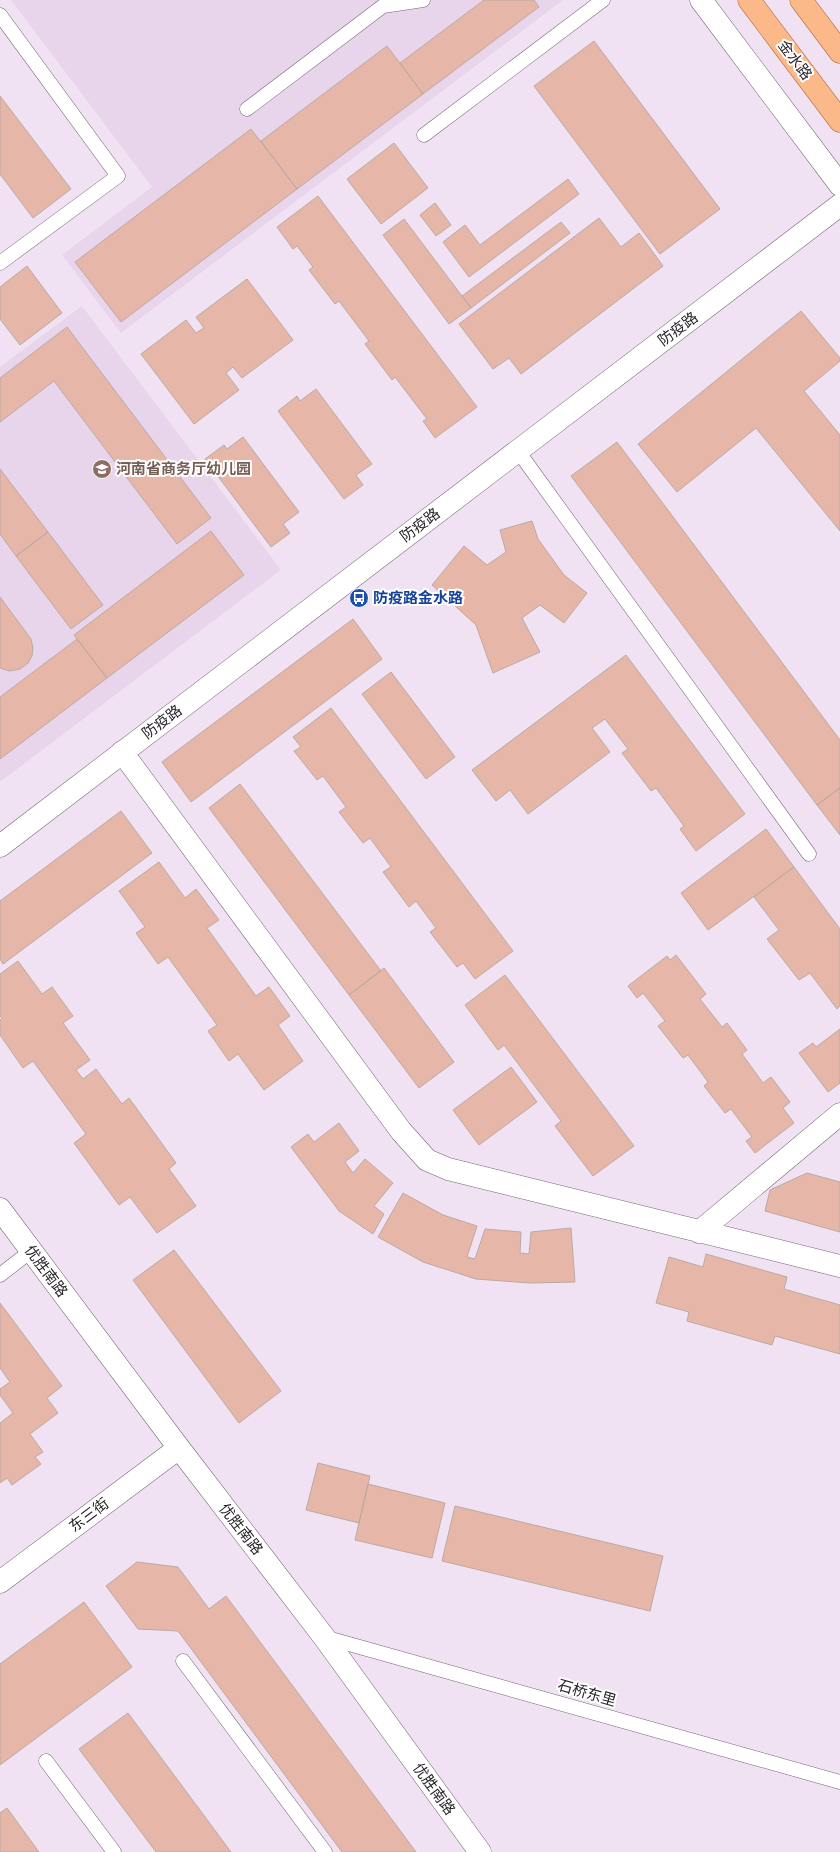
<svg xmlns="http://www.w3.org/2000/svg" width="840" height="1852" viewBox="0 0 840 1852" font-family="Spectral,'Noto Sans SC',serif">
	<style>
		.built { fill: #e9d5eb }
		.building { fill: #e6b7a9; stroke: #bca8a2 }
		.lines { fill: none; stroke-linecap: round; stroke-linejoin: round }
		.service-casing { stroke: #726673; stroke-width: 15 }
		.minor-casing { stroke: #726673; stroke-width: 23 }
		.tertiary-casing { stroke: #726673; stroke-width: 23 }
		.primary-casing { stroke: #b06635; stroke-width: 23 }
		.service { stroke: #fff; stroke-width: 14 }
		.minor { stroke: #fff; stroke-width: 22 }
		.tertiary { stroke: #fff; stroke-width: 22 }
		.primary { stroke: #fbb889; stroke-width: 22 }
		.labels { text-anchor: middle; stroke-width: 4; stroke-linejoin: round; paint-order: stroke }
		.street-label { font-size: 15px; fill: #29242a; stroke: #fff }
		.education-label { font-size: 15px; font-weight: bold; fill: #785e54; stroke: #fff; text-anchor: start }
		.transit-label { font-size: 15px; font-weight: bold; fill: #164399; stroke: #fff; text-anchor: start }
	</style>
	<rect width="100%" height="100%" fill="#f0e2f2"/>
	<!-- built -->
	<path class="built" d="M 11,0 L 563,0 L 121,333 L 62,255 L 152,187 Z
		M 82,306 L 281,570 L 0,782 L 0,367 Z"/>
	<!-- building -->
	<path class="building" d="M 484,0 L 534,0 L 539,7 L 423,94 L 400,63 Z
		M 594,41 L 720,209 L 660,254 L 534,86 Z
		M 387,46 L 423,94 L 297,189 L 261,141 Z
		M 0,96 L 71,189 L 33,218 L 0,174 Z
		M 251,129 L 297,189 L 121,322 L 75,262 Z
		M 394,143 L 428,188 L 381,224 L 347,179 Z
		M 568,179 L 579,194 L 469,277 L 443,242 L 465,225 L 480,245 Z
		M 318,196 L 477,407 L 435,438 L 423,421 L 427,419 L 395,377 L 392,380 L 365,344 L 369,341 L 339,301 L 335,304 L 309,270 L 313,267 L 297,246 L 293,249 L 277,227 Z
		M 435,203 L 451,225 L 436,236 L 420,215 Z
		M 599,218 L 621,247 L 639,233 L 663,266 L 521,374 L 509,358 L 493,369 L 459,324 Z
		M 404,219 L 471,308 L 449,324 L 383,235 Z
		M 561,222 L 570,233 L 471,308 L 462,296 Z
		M 27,266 L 62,313 L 20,345 L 0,319 L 0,287 Z
		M 247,279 L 293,340 L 242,378 L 233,367 L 226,373 L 239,390 L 194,424 L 141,354 L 186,320 L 196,333 L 204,328 L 196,317 Z
		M 801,311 L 840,358 L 840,361 L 804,391 L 840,435 L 840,531 L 756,428 L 677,492 L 638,444 Z
		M 67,327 L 211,518 L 177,544 L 54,381 L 0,422 L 0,378 Z
		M 316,389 L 372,464 L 356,475 L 363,485 L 344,499 L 278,411 L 297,396 L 300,401 Z
		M 243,437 L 299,512 L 283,524 L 290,533 L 271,547 L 205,459 L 224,445 L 227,449 Z
		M 617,442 L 840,740 L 840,788 L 817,805 L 571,476 Z
		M 0,469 L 48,532 L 16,556 L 0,534 Z
		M 532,521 L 538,539 L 564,575 L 587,593 L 564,623 L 540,605 L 522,618 L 540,652 L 493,673 L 476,625 L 432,585 L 464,546 L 487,565 L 506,552 L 500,530 Z
		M 211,531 L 244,575 L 107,678 L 74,635 Z
		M 48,532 L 103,605 L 71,629 L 16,556 Z
		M 0,597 L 31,639 L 33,648 L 32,656 L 28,663 L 20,669 L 9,671 L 0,668 Z
		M 353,619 L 382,659 L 191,802 L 162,762 Z
		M 77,639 L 107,678 L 0,759 L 0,697 Z
		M 626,655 L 745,814 L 696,851 L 680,829 L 684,826 L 656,788 L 651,791 L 622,753 L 628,749 L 605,719 L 592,728 L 610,752 L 528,814 L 510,790 L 496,801 L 472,770 Z
		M 391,672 L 455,757 L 426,779 L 362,694 Z
		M 331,708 L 513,951 L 475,979 L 463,963 L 457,967 L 430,932 L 436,928 L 416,901 L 409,907 L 383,872 L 391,867 L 370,838 L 363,843 L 339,812 L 346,807 L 323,776 L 317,780 L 294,751 L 301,747 L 293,737 Z
		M 240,784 L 381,971 L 349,995 L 209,808 Z
		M 840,788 L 840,835 L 817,805 Z
		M 121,811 L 152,853 L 3,964 L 0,959 L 0,901 Z
		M 766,829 L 794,867 L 708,930 L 681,893 Z
		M 159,862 L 185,898 L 196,889 L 219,920 L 207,928 L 256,996 L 269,987 L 290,1016 L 278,1025 L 303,1061 L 264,1090 L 238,1054 L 229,1061 L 208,1031 L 217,1025 L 168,957 L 158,964 L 136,933 L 145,927 L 119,891 Z
		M 794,867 L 840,929 L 840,1006 L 837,1009 L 810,973 L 799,980 L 767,939 L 779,930 L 754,897 Z
		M 676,955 L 706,994 L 700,999 L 722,1027 L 727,1023 L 747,1050 L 742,1054 L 763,1083 L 771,1077 L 790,1102 L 783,1108 L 794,1123 L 755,1153 L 746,1141 L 752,1137 L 731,1109 L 725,1113 L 704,1086 L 708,1082 L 688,1055 L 683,1058 L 658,1026 L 665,1021 L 643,993 L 637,998 L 628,986 L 667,956 L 670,960 Z
		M 18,961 L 42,994 L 52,987 L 73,1016 L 63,1023 L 90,1060 L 76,1070 L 83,1079 L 96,1069 L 122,1104 L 129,1098 L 176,1163 L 169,1169 L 196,1206 L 157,1233 L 130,1197 L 119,1205 L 74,1143 L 86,1134 L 33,1061 L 23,1068 L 0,1035 L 0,1020 L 2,1018 L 0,1016 L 0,974 Z
		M 384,968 L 454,1062 L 419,1088 L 349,995 Z
		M 505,975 L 634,1146 L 593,1176 L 555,1126 L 561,1121 L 504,1045 L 498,1050 L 465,1005 Z
		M 840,1029 L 840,1083 L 828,1092 L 799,1053 L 813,1043 L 816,1047 Z
		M 511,1067 L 537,1102 L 479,1145 L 453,1110 Z
		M 339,1123 L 359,1151 L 345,1162 L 353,1173 L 365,1159 L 393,1183 L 374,1206 L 384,1214 L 373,1234 L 339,1211 L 291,1147 L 308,1134 L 314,1142 Z
		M 807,1173 L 840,1182 L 840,1232 L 765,1211 L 770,1190 Z
		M 403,1193 L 443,1215 L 477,1226 L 467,1257 L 475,1259 L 485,1229 L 521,1232 L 520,1253 L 529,1254 L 531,1232 L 571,1228 L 575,1282 L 530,1283 L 476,1279 L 423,1262 L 378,1237 Z
		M 174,1250 L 281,1391 L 239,1423 L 133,1280 Z
		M 706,1254 L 787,1277 L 784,1289 L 840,1305 L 840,1354 L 775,1336 L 772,1345 L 687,1321 L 689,1312 L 656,1303 L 669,1257 L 703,1267 Z
		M 0,1303 L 62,1386 L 47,1398 L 58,1413 L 30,1434 L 43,1452 L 35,1457 L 41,1464 L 12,1485 L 7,1478 L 0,1483 L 0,1423 L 13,1413 L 0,1395 L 0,1389 L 10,1382 L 0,1368 Z
		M 318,1463 L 370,1476 L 359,1523 L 306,1510 Z
		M 368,1484 L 445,1503 L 432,1558 L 355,1540 Z
		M 455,1506 L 663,1556 L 650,1611 L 442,1561 Z
		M 137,1562 L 178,1567 L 209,1609 L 226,1596 L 416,1852 L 342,1852 L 178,1631 L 138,1629 L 106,1586 Z
		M 84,1602 L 132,1667 L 0,1765 L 0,1664 Z
		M 128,1713 L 231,1852 L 156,1852 L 79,1749 Z
		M 7,1808 L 39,1852 L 0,1852 L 0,1813 Z"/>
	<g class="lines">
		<defs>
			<path id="service" d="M 0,15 L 118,176 L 0,263
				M 247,109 L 383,6 L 423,0
				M 424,135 L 603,0
				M 518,451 L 809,854
				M 0,1275 L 31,1251
				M 324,1637 L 840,1782
				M 183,1661 L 325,1852
				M 46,1761 L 114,1852"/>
			<path id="minor" d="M 122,752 L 401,1131 L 427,1160 L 448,1169 L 840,1266
				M 0,846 L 840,205
				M 699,1232 L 840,1114"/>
			<path id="tertiary" d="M 701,0 L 840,185
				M 0,1209 L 179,1448 L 324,1637 L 480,1852
				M 0,1582 L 179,1448"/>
			<path id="primary" d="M 749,0 L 840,121
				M 801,0 L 840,52"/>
		</defs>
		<!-- service casing -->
		<use href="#service" class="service-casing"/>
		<!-- minor casing -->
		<use href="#minor" class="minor-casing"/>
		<!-- tertiary casing -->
		<use href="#tertiary" class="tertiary-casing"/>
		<!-- primary casing -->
		<use href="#primary" class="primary-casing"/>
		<!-- service -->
		<use href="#service" class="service"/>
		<!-- minor -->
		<use href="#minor" class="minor"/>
		<!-- tertiary -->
		<use href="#tertiary" class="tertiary"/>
		<!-- primary -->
		<use href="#primary" class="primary"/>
	</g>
	<!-- icons -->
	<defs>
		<symbol id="school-disc" viewBox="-11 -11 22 22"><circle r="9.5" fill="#8d6e63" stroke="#fff"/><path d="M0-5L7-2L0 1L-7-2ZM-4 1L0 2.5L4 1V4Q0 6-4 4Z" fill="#fff"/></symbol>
		<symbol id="bus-disc" viewBox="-11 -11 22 22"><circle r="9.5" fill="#1a4fb4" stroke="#fff"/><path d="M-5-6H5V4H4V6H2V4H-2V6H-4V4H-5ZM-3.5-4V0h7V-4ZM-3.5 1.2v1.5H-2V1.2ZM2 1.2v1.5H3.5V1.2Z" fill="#fff"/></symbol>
	</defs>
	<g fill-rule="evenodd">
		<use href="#school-disc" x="91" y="458" width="22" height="22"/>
		<use href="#bus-disc" x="348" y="587" width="22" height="22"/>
	</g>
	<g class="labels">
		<!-- street labels -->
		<g class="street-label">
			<text transform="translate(795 60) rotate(53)" y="5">金水路</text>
			<text transform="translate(678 329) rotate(-37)" y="5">防疫路</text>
			<text transform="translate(420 525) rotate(-37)" y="5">防疫路</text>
			<text transform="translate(162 722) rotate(-37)" y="5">防疫路</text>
			<text transform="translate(46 1271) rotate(53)" y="5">优胜南路</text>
			<text transform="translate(89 1515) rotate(-37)" y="5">东三街</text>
			<text transform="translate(241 1529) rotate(52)" y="5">优胜南路</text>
			<text transform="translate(587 1693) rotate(16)" y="5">石桥东里</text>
			<text transform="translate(434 1789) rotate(54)" y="5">优胜南路</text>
		</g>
		<!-- education labels -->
		<g class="education-label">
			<text x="116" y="474">河南省商务厅幼儿园</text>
		</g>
		<!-- transit labels -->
		<g class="transit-label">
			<text x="373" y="603">防疫路金水路</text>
		</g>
	</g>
</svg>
